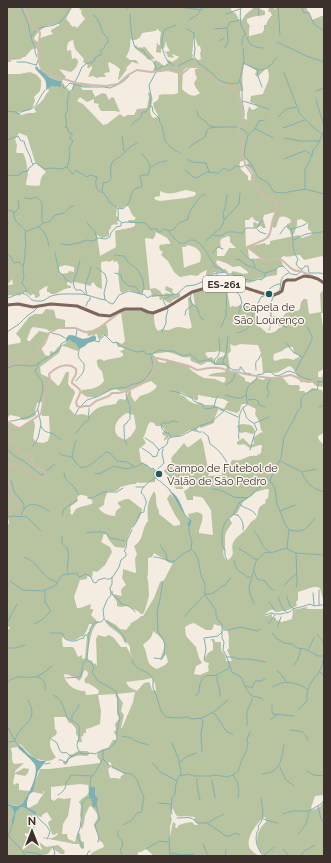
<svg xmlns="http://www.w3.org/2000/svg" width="331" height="863" viewBox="0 0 331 863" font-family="Raleway,sans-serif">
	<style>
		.green { fill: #b8c4a0; fill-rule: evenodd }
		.water { fill: #7fb0b2 }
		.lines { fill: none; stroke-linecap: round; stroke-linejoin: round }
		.stream { stroke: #7fb0b2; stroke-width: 1 }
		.tertiary { stroke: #cdbbac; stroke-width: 2 }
		.primary { stroke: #7d675c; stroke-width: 3 }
		.poi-dot { fill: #1f5a5e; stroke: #fbf5ee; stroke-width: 1.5 }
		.labels { text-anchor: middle; stroke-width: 3; stroke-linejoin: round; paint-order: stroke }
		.shield { fill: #fbf5ee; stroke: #756b66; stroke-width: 1 }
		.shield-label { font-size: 10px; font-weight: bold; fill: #3b302b }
		.poi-label { font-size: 11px; fill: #3b302b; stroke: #fbf5ee }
	</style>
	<rect width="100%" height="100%" fill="#f4ebe1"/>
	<!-- green -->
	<path class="green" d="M 7,7 L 72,7 L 66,19 L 70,23 L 70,24 L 73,27 L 75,26 L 77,28 L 85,19 L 81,13 L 82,10 L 80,10 L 79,7 L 231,7 L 231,10 L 236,14 L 240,22 C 242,20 243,19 244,17 C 246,12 252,11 254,7 L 258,7 L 262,10 L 265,11 L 265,15 C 258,16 253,16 247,19 L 247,22 L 250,26 C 249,27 249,34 249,36 L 262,33 L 264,30 L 264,25 L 266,25 L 268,20 L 272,15 L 271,13 L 268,11 L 269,8 L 271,8 L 271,7 L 273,7 L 276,10 L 276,9 L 275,7 L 307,7 L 307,10 L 309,12 L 312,20 L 324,15 L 324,260 L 323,257 L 322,256 L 304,260 L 300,255 C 294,255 289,258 283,256 L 280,260 L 282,262 L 283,267 L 278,267 L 277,268 L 277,275 C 272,276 266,276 261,279 L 258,278 L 250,283 L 244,282 L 243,279 L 233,275 L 231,274 L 232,272 L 233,271 C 238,272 243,275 248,273 L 248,272 L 240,266 L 233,267 L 226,263 L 217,260 L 216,263 L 222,269 L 225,269 L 228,272 L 228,273 L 220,272 L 217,273 L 214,272 L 211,275 L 208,276 L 206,274 L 207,270 L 202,272 L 197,276 L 191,275 L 180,277 L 174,272 L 168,261 L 161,255 L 163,252 L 160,250 L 159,247 L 161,244 L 163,245 L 165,244 L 170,244 L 170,242 L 167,238 L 156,232 L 155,236 L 153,239 L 146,238 L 145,239 L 150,289 L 155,288 L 160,291 L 163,295 L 166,293 L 172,294 L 171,293 L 165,290 L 166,286 L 173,289 L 172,291 L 175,295 L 180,293 L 180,297 L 173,300 L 170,303 L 167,302 L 164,299 L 160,300 L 159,296 L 152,297 L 151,291 L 149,290 L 143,290 L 142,293 L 139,294 L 129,290 L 122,293 L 120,291 L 118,273 L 119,266 L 117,261 L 114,262 L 113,260 L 109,262 L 107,261 L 101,262 L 102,289 L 97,287 L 93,282 L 90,286 C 84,284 73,281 67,282 L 67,285 L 71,286 L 71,288 C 63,287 58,295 51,294 L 49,292 L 47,292 L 47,289 L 48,286 C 45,286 42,289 39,291 L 40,296 L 36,298 L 35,298 L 35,295 L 32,294 L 31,296 L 25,292 L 21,293 L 20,296 L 17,294 L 12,296 L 10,295 L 7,296 L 7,285 L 15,284 L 13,284 L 12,279 L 9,283 L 7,284 L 7,74 L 19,74 L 30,72 L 37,75 L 41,80 L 41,86 L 40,91 L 34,97 L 35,101 L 32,108 L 30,110 L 19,112 L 19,114 L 22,115 L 28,113 L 34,113 L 36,112 L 36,111 L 34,109 L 35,107 C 40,103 44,100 46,94 L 49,91 L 48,88 C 52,85 55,86 60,87 L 61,86 L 61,81 C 54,80 50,76 45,75 L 44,73 L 41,70 L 38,48 L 32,49 L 25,57 L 23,57 L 21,59 L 11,60 L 11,62 L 7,62 ZM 57,23 L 60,25 L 51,30 L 51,31 L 53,34 L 40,38 L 39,43 L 34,39 C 35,35 40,30 45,27 C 49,24 52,26 57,23 ZM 158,29 L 159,31 L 161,32 L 160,39 L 160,45 L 158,45 L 158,43 L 157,43 L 156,52 L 161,53 L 161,49 L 164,48 L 166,41 L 167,46 L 170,51 L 165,52 L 167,54 L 168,57 L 173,58 L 174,56 L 172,55 L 174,54 L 176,56 L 179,56 L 177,59 L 172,62 L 167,59 L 168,63 L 165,66 L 164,66 L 159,62 L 155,60 L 153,63 L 155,66 L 153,71 C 163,73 168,68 178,73 L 178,93 C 172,96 165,93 159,95 L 158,100 L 153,103 L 154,108 L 158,115 L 157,117 L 153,118 C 145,109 158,100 149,92 L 148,94 L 149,97 L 147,108 L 137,109 L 134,115 L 127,115 L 124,117 L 120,114 L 107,124 L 103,125 L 83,104 L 77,101 L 80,97 L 87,102 L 94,99 L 94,103 L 99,104 L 98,106 L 101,111 L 115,111 L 120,112 L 114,98 L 112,97 L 109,100 L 106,94 L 102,93 L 95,97 L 92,90 L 83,90 L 81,88 L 81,86 L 89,87 L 91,86 L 74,82 L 72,90 L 71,92 L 64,85 L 62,81 L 66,77 L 59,69 L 71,72 C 75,69 78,66 78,60 L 75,58 L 72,59 L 71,50 L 67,51 C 67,46 67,41 73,40 L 75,49 L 84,59 L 83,62 L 88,65 L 87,68 L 89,68 L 92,66 L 92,68 L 88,77 L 93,76 L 97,78 L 100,77 L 106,77 L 104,73 L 110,72 L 108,64 L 109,62 L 115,65 L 120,69 L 118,79 L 119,80 L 127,69 L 126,68 L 132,62 L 139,64 L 136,60 L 130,60 L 126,57 C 129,52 131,46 130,39 C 135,42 141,38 142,33 L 155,31 ZM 195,38 L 198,46 L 200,46 L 201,51 L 200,53 L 201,59 L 198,60 L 192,58 L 193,55 L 192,54 L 193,47 L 193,40 ZM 245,64 L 257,71 L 255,74 L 257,77 C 261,74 263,71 267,68 C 272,79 266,84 263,94 L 251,96 L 250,102 L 255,104 L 255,105 L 258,107 L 253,110 L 251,109 L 250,107 L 249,107 L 247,113 L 247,120 L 242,117 C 243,111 240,99 240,91 L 243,91 C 242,82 242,74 244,65 ZM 190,67 L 195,67 L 199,69 L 195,69 L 195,73 L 197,78 L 194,83 C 195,86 197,90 200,93 C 194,99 187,94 182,89 L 183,71 L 186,68 ZM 19,133 L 22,134 L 27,136 L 35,162 L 46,172 C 41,177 41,177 40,185 L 37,186 L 26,185 C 26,181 27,179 28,175 C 28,170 26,158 23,153 L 17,153 L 16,152 L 17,145 L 15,139 ZM 244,160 L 246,160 L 248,163 L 247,165 L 253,173 L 252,181 L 248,180 L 248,176 C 244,172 238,169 240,162 ZM 186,190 L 195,192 L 196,194 L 194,196 L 186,198 L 177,199 L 160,201 L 156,200 L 154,198 L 155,197 L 160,196 L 160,191 C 170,196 176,192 186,190 ZM 126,206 L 128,206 C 132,212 130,214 136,218 L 134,220 L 129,220 L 128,221 L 129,223 L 135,223 L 135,226 C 129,229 121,229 115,231 L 116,247 L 100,256 L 97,235 L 102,238 L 109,236 L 109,230 L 111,228 L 111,226 L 114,224 L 116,225 L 118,224 L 117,222 L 119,218 L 116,216 L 117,207 L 121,209 ZM 275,212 L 272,226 L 273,228 L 276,227 L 279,218 C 283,215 287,217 291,220 L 290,223 L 287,224 L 287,228 L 290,231 L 291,236 L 294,234 L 297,225 L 297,220 L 301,219 L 308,223 L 308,229 L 312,232 L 311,235 L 302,238 L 300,237 L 299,235 L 270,241 L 270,244 L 266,245 L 265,243 L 247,247 L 263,260 L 259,258 L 255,259 L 253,258 L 252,259 L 249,259 L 248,249 L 246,247 L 245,220 L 249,220 L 250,218 L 253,217 L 254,220 L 259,222 L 258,224 L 255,222 L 253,223 L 254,228 L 258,227 L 261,226 L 263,228 L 266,228 L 263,219 L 264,215 ZM 228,236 L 230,237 L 230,242 L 236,248 L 229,248 L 224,256 L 217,256 L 217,249 L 218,248 L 221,247 L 220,243 L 221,239 ZM 188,245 C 198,248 203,251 200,262 C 195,264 187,266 184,268 L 182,247 L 185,247 ZM 65,265 L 74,267 L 74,272 L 69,271 L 68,273 L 61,274 L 59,271 L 59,267 Z
		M 134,45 L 137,46 L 138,48 L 140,47 L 142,48 L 143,47 L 145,47 L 155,59 L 151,59 L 150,60 L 147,59 L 146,57 L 135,48 Z
		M 219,285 L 226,285 L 230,307 L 233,306 L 236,307 L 240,305 L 254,306 L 257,326 L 260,327 L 267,333 L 271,333 L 276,331 L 279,328 L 283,327 C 279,325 276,323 271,325 L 270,330 L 268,331 L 271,323 L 269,303 L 270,303 L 271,318 L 274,316 L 282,318 L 286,313 L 293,309 L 294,309 L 296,311 C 301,311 300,306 301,302 L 303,300 L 303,299 L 307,299 L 309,314 L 321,312 L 320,294 L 324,289 L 324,313 L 321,313 L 323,327 L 324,330 L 324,369 L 318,372 L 318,377 L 324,378 L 324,387 L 316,386 L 312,382 L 303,381 L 302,383 C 296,379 297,370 290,366 C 285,367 281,372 275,373 C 270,373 268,371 263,374 L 262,359 L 260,354 L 261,354 L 261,353 L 258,345 L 241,344 L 234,346 L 230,344 L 231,351 L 228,354 L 230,371 C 238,372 239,375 245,378 L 245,381 L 249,382 L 251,383 L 252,381 L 257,378 L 263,380 L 264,380 L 265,378 L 283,378 L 289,385 L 298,385 L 300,387 L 299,391 L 304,391 L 306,393 L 312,388 L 322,390 L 324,395 L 324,433 L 318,436 L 318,437 L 319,440 L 324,445 L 324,603 L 320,588 C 313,585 306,590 298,592 L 298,600 L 296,602 L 297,606 L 286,611 L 282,611 L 278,612 C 271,608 270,610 264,615 L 266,616 L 272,614 L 272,617 L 276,618 L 276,620 L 282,622 L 292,619 L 293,611 L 293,610 L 307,607 L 307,609 L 322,609 L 324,608 L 324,795 L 315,796 L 311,808 L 313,810 L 320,807 L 324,801 L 324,851 L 323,851 L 323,856 L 264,856 C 253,847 256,830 266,822 L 266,818 L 264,817 C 257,823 243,840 251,850 C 253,852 256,854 259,856 L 154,856 L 146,849 L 141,852 L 138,852 L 138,856 L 89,856 L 93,852 L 104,847 L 103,843 L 99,840 L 98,835 L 94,826 L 94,824 C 100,816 98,814 91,806 L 89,807 L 85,816 L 84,823 L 82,829 L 80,826 L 82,820 L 80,816 L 81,806 L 79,802 C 83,795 91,798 88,785 L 80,784 L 51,787 L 51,799 L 54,801 L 58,798 L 64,799 L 71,798 L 68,816 L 63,824 L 62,834 L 67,834 L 68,839 L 75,842 L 77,834 L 80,833 L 81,841 L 84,842 L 84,848 L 82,849 L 80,847 L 79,844 L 74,844 L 70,843 L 43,838 L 44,837 C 48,839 54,839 58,834 L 57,833 L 54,835 L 52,834 L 48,823 L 49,821 L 52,820 L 47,812 L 42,815 L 42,817 L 37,816 L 29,820 L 36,826 L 31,831 L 31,833 L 33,835 L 32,836 L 26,833 L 25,833 L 25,836 L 35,839 L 46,847 L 58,845 L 65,851 L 64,854 L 61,854 L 52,848 L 48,854 L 43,855 L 43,856 L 7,856 L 7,805 L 12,808 L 14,813 L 12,819 L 12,824 L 14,823 L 16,812 L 21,807 L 25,808 L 34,814 L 36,813 L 29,808 L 38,803 C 39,798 44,796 44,791 L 43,791 L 43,794 L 33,792 L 31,793 L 40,769 L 49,769 L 100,763 L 100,760 L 97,757 L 98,752 L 103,749 L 108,748 L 113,740 L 116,740 L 117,738 L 114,732 L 116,730 L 115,724 L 118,720 L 119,718 L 117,714 L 117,699 L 115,694 L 98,695 L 101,711 L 100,724 L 90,728 L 86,729 L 86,733 L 84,733 L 83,736 L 81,737 L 82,742 L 78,742 L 78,737 L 76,734 L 76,729 L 74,726 L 71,723 L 69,723 L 66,717 L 54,717 L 55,729 L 57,732 L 56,735 L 51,738 C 48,746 52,751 56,757 C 53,760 50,761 46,761 L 45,760 C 31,760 29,752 20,744 L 18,747 L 11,748 L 11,749 C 13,754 11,759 13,763 L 15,764 L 24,763 L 15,771 L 15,773 L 24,768 L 29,769 L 28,773 L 25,776 L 15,774 L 13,783 L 15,785 L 16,783 L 19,784 L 19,790 L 30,791 C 25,803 20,810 7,803 L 7,632 L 10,627 L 7,627 L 7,535 L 8,533 L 8,525 L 9,523 L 8,517 L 7,518 L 7,345 L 19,343 L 21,342 L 20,338 L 16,334 L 29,317 L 35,314 L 42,314 L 46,309 L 54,310 L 56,318 L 65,320 L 65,327 L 49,331 L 46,329 L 33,327 L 31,329 L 27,339 L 28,341 L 30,341 L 39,331 L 49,333 L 41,348 L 45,355 L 49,356 L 50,355 L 50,351 L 54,352 L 58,347 L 66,343 L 68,340 L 75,343 L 79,349 L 78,351 C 73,350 68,347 63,346 L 61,347 L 59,353 L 40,367 L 41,374 L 50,378 L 58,386 C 62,383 63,377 66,372 L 69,372 L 68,384 L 71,388 L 74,390 L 75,393 L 69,408 L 75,415 L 83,414 L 89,416 C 98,405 103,406 116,404 C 118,399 120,398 125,400 L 127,395 L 129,391 L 131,391 L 131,396 L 135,402 L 140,396 L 149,393 L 155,389 L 157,386 L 151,381 L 127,390 L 120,391 L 116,389 L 112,390 L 101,395 L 98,395 L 97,397 L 87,397 L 81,393 L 82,390 C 90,389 98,389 104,381 L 102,371 C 99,369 96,364 97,360 L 101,359 L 104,361 C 110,358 117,359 123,356 L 123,353 L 120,352 L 122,350 L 124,350 L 124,349 L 122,347 L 118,347 L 116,343 L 117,342 L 122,344 L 125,341 L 121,312 C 134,309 141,310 154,313 C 154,319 154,327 158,331 L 162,329 C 170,332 171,328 178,327 C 182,327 185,328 189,329 L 192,327 L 189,315 L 188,298 L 191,297 L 192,302 L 193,304 L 195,305 L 193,293 ZM 292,347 L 293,347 L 294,353 L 299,355 L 299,357 L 293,360 C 287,357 281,359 275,361 L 273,359 L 274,354 L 282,351 L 286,348 ZM 218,351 L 225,353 L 224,356 L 218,358 L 215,363 L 214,362 L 213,358 L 211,357 L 208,358 L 205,353 C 208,351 213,353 218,351 ZM 167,352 C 176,353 182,359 190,357 L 191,361 L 201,365 L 207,362 L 210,362 L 215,365 L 223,365 L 227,366 L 225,372 C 219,373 213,372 208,376 L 224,377 L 226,379 L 224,383 L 215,379 L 204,378 C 201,376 199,376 197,374 C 195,373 191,370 189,368 L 189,365 L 166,359 L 166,363 L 159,362 L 153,354 ZM 181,392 L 192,398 L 196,401 L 198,399 L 198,395 L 199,395 L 203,396 L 210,397 L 212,398 L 217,398 L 223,399 L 229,402 L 227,403 L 224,409 L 213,405 L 205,405 L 201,403 L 195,404 L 189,401 L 184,396 L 180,395 L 180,393 ZM 41,402 L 42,403 L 42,416 L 49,416 C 49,418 50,431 50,434 C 50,436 48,439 48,441 L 43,443 L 36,442 L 33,438 L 35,426 L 34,421 L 33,420 L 19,428 L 8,422 L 8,417 L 10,415 L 20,417 L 20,419 C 25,422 31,418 36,415 L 35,411 L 37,403 ZM 243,404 L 246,404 L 256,409 L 255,414 L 259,421 L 261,430 L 263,432 L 260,433 L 253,438 L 254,444 L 250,445 L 243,438 L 237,442 L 237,444 L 239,445 L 244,444 L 250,448 L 260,445 L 262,445 L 261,453 L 256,456 C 250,455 248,457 243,459 C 240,461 236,460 232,460 L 229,466 L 226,466 L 222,470 L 222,475 L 208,476 L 209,473 L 203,443 L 201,438 L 189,447 L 187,447 L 184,443 L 171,458 L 172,461 L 164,471 L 171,479 L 176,489 L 183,489 L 182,479 L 189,478 L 189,488 L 184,491 L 187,500 L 193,500 L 193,496 L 201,497 L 203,498 L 211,510 L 213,535 L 199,533 C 199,526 204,522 202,514 L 197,512 L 188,514 L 189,517 L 192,521 L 190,527 L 187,527 L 189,519 C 181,513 178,501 170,494 L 167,499 L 175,515 L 180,522 L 180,525 L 174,526 L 159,514 L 159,511 C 154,502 158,497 154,491 C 147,503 147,507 148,521 C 141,529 145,539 134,546 L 137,554 L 135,559 L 136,572 L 135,573 L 123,569 L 123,573 L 122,578 L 126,585 C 121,589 120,589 122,596 L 113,594 L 113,591 L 110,591 L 117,602 L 117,606 L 121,607 L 127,606 L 131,607 L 132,609 C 135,609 140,612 141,614 L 143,614 L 145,610 L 149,596 L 148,580 L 147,578 L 148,574 L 148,558 L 152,557 L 154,553 C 159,557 165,558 169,563 L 173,563 L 163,582 L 162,581 L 160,582 L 154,598 L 143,616 L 141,616 L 138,619 L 131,623 L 130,625 L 126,630 L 120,629 L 116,625 L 107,620 L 105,621 C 110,630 122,632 124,642 L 126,641 L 130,647 L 130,652 L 133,659 L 126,646 L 126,647 L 121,647 L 114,638 L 111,636 L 108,635 L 106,637 L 98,635 L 96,639 L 97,666 L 95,663 L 94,665 L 92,661 L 87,659 C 87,652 91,631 95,626 C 95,625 99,622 100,622 L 98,622 L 91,615 L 93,611 L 93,609 L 90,609 L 91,604 L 80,608 L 77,608 L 74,597 L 80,580 L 87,579 L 87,576 L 92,577 L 93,571 L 97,572 L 105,565 L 112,552 L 110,547 L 101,542 L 103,538 L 103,535 L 106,534 L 109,540 L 115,547 L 125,548 C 126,540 129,533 133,526 C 138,520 141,517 142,509 L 129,499 L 126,499 L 118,502 L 118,504 L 121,507 L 116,511 L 115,516 C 109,516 101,513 98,507 L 99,508 L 104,505 C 104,500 106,495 108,491 L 112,492 L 118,490 L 120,487 C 126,486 128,484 136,484 L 137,482 L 140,483 L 155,482 L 155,479 L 157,479 L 157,477 L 163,475 L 161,470 L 156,472 L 154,469 L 150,469 L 147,465 L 141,462 L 139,449 L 146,443 L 143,438 C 147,432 146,427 150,422 L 154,423 L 156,426 L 161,426 L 165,430 L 162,433 L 163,435 L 166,436 L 164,439 L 164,441 L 169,437 L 179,436 L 190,430 L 196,432 L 197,431 L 196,429 L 198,428 L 199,426 L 201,428 L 214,423 L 215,417 L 219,408 L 222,411 L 226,410 L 237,413 L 240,410 L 241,405 ZM 127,413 L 134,415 L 136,428 L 131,436 L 125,440 C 122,438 118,437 117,435 C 111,426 120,416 127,413 ZM 266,489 L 268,489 L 269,490 L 268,498 L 265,500 L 266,503 C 254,509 261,510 256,518 C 255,520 253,520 251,522 C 249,524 248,527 246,529 C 242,534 235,537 233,543 C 230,550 237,553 228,560 L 226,560 L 224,557 L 223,551 L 225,550 L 225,536 L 226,532 L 232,523 L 229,518 L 237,513 L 243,502 L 256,492 ZM 79,495 L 82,495 L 87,496 L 89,499 L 91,499 L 93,503 C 88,506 80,506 76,509 C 74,511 74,513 72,515 L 70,513 L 71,511 L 70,508 L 71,506 L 78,501 L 77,498 ZM 194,623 L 206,630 L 212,630 L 214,624 L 219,626 L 220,625 L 223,629 L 227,630 C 230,636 228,641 229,648 L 227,650 L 232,661 L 226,661 L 225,655 L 221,650 L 221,642 L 215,642 L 214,639 L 211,639 L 213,643 L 213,650 L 208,653 L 204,660 L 205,662 L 209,663 L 208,667 L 209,671 L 200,675 L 194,674 L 196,666 L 202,663 L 199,658 L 196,647 L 186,636 L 185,627 L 190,624 ZM 89,624 L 92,624 L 92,626 L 87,636 L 85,658 L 82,659 L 82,655 L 78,657 L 74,648 L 72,647 L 63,647 L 62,640 L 63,636 C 68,642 76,642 81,636 L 83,637 L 87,630 ZM 153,631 C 166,641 167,644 160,659 L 161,660 L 166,654 L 168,662 L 165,665 L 157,669 C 144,664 149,654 143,645 C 148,640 152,639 153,631 ZM 85,670 C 88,671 88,673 88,675 L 84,680 L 86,684 L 88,683 C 92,686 96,687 99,691 L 98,694 L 86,695 L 85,691 C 83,691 80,691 78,690 C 71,688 64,681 64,674 C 69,674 71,677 75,677 L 79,681 C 83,678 82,673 85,670 ZM 153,678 L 153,681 L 155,683 L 156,691 L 152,690 L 150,684 L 149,682 L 144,683 L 137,691 L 129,687 L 126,682 L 142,680 ZM 135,692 L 133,702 L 122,728 L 121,728 L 124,715 L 121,711 L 123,703 L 117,694 ZM 109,762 L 111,763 L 112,768 L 123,773 L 124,774 L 121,776 L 120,779 L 115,778 L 110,778 L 108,769 L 111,767 L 108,763 ZM 171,809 L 173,809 C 177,817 176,817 185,816 C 188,816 192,817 195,817 L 194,821 L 198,825 L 195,825 L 192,822 L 186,823 L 179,825 L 177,828 L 176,828 L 175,826 L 176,824 L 173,822 L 170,836 L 170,827 L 172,819 L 171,817 Z
		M 106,324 L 108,331 L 108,336 L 103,335 L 100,339 L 98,338 L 97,334 L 88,336 L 87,333 Z
		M 242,424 L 251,425 L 255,430 L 254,433 L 252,434 L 246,432 L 241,433 L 239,432 L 237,426 Z
		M 78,751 L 87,751 L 89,752 L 89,754 L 87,756 C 80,755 75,755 69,759 L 67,764 L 65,765 L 63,763 L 63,761 L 66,761 L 70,755 L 73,754 Z"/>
	<!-- water -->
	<path class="water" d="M 36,67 L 38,67 L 39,70 L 40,69 C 46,75 52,80 61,81 L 61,87 L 52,86 L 46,90 C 48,77 40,76 35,68 Z
		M 69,335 C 83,336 79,343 94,335 L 96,337 L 96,339 L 95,341 L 88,343 L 85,346 L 79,349 L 75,343 L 72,342 L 69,340 L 67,342 L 66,341 L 66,338 Z
		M 170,489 C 171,493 173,492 176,496 C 179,499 183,509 185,514 C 187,517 190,518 192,521 L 190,527 L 188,527 L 187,525 L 189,520 L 189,519 C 183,515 180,507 176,501 C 174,497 171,494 169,490 Z
		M 19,745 C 24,748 26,753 31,756 C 33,757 38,760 40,761 C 42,761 44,760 46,761 L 38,771 L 33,791 L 29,795 L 27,802 L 27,807 L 36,812 L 36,814 L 34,814 L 25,808 L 21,807 L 16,812 L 14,823 L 12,825 L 12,819 L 14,813 L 12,808 L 7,805 L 7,803 C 13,806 17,808 23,803 C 28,796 39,774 35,765 C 33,761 23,752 19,749 L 18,747 Z
		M 89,787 L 95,787 L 95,795 L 98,799 L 95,808 L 92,806 L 92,801 L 89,796 Z"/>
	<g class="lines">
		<!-- stream -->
		<path class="stream" d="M 21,7 L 28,23 L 32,41 L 35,47 L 35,51
			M 126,7 L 127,9
			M 180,7 L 201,10
			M 241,7 C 240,13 240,20 241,25 C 242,29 245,31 246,35
			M 258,7 L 259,16
			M 278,7 L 280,35
			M 302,7 L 303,12 L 309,13 L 314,24 L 324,31
			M 130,14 C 130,21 132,43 135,47 C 138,49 141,50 144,51 L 145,54 L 147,55 C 152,63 156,60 156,70
			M 226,14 L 240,9
			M 93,15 L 97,18 L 101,27
			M 189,20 L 197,15 L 203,7
			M 101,28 L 103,33 L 108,38 L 108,42 L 104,47
			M 38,29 C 43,26 48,27 54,25 C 62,23 66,14 72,7
			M 187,29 L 194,33 L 194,39 L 195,49 L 194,57
			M 215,29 L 226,28
			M 31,37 L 36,30
			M 247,37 C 249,46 254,47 263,48
			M 228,40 L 227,28 L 230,22 L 241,20
			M 219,41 L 224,38
			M 277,42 L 309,57 L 324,62
			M 242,45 L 242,40 L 245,34
			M 224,48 L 226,46 L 228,41
			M 35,52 L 37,57
			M 195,58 L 200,65
			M 323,61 L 324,56
			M 17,62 L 25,62 L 36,65
			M 243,63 C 259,70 264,76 276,58
			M 201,65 L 212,73 C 219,82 227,85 238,83
			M 36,66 L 38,60
			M 165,66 L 168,64
			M 173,66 L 171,63 L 168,62 C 164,55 161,47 162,39 L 164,30 L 176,25
			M 178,66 L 194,58
			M 257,70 L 258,76 L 262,87
			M 156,71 L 161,67 L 164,66
			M 156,72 L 149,85 L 151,96 L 150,106 L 152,106 L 153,112 L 159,118 L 160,123 L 162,125 L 163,132 L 164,133 C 163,145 173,148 181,154
			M 284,73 L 300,114 L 312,126 L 322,134
			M 240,81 L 242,88 L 242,100 L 244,111 L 244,117
			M 75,82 L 79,74 L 82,67 L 86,64 L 86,63 L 88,64 L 90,62 L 92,63 L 93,61 L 95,60 L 94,58 L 96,58 L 97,56 L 101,55 L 101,50 L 104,48
			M 239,83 L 244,61 L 243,48
			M 119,84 L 124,81 L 129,76
			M 63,85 L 64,89 L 70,83 L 83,87 L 103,87
			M 104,87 L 110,88 L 117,85
			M 316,91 L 324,88
			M 316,100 L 324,126
			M 243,101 L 269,109
			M 36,105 C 39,100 41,95 45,90
			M 7,111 L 16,112 L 17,114 L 19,114 L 21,112 L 31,109 L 35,106
			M 197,111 L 198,116 L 206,122 L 208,125 L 215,127
			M 278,117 L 286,109 L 296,107
			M 265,120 L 259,121 L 255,129 L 248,135 L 245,148 L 244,156 L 251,163 L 258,177 L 268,183 L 274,192 L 283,193 L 305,189 L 324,194
			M 132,125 L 133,123 L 141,117 L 142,112 L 146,112 L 150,106
			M 240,128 L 244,130 L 248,134
			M 283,128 L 305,120
			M 255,129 L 258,130 L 273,138
			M 72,135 L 72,133 L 69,133 L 69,131 L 67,130 L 68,128 L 65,127 C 68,124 66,118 65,114 L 68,111 C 66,105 68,99 69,92 L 72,90 L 74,85
			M 71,136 L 70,139 L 72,140 L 73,141 L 69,148 L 70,155 L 67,168 L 72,173 L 72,174 L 74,173
			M 122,136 L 124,151
			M 284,138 L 300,141 L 319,141
			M 7,140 L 18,136 L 21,141
			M 22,141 L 24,141 C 25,149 31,155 32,163 L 33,164
			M 189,148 L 193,144 L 205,137 L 207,130 L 209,128 L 220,127 L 237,127
			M 187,159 L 192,162 L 206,163 L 209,172
			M 284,159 L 304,151 L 306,151 L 312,155
			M 37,164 L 45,169 L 50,168 L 61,169 L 67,167
			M 246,165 L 249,165 L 252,167
			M 151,167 C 156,164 161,161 167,161
			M 185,170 L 193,177 L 196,178 L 207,172 L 218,173 L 224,168 L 229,171 L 236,166 L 242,167 L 245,165
			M 75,172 L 76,170 L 77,170 L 79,173 L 83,174 L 86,177 L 91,175 L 97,177 C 95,182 95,188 100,192 L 103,192 L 108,199 L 108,201 C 118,210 119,204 118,220 L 121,222
			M 7,176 L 15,175 L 18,176 L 20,173 L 21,174 L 22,172 L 28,171 L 29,168 L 33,165 L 33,164 L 36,163
			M 305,189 L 305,170 L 313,153 L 312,151 L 317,146 L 324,131
			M 102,191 L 103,183 L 108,182 L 111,179 C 111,174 110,170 111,166 C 112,159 118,159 122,155 C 126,151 131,145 137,143
			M 25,198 L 31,199 L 36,197 C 47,203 39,213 43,223
			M 118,209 L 119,208 L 123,209 C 124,208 127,205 128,204 C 133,196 128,189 142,187 L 142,185 L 140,176 L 144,175 L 148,175 C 152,164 149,162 142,154
			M 7,210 L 13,211 L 15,220 L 26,231
			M 14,213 L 19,208 L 18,200
			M 224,219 L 223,214 L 226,204 L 227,195
			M 87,222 L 90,227 L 94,230 L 97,238
			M 39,227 C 46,232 47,238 49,246
			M 257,229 L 260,232 L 266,234
			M 291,229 C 295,240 290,249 298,259 L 296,264 L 299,268 L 302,269
			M 27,231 L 40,226 L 43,223 L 49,222 L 55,215 L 64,213 L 70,207 L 74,206
			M 169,231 L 170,234 L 173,236 L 174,238 L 179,243 C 187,244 186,241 191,240 C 201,239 208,255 212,262 L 214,263 L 214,266 L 218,268 L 221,268 L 223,272
			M 280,234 L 285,227 L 288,226 L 291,229 C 295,228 304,226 307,223
			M 214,235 L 221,236 L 227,232 C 230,232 231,232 234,232 C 238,232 238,234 243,233 L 246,228 L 257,228 L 262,220
			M 294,240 C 298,238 302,235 307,234 C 313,232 318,234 324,231
			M 206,241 L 211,236 L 213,235 L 215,232 L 220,229 L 223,224 L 224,220 L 239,204 L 240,193
			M 61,244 L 67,245 L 79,243 L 87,240 L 93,241 L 99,238 L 105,239 L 110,237 C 110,232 114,230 116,227 L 121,226 L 121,223 L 126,222 L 146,223 L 150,229 L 156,229 L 158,230 L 158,232 L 160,232 L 164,229 L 169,231 L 174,229 L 179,223 L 188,219 C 189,212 191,210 195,204 C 199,199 199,197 205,194
			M 240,250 L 247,257 L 253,261 L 255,267
			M 55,253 L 59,272 L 63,275 L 66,280 L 72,283
			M 212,253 L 218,247 L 223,249
			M 7,254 L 11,257 L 14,263 L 19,262 L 23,266
			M 114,255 L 124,256 L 128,262 L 137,269 L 139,272 L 143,280 L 144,289 L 143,290 L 142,294
			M 236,259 L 240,260 L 246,265 L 255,268 L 264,273
			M 80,261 L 77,272 L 73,282 L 74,285 L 74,287 L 76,290 L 81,290 L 86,295
			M 97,268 L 105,274 L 107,281 L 104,293 L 105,300
			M 287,270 L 291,274 L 297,275 L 300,272 L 305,266 L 308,266 L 309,273 L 320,273 L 324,274
			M 115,273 L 121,275 L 122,280 L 129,286 L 136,287 L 140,294
			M 265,273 L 275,270 L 280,266 L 283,266 L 286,269
			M 227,282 L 228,275
			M 215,284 L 215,280 L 217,280 L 217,275
			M 236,285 L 238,284 L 239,279
			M 235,288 L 235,290 L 240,296 L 242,303 L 240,306 L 240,310 L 237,317
			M 22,293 L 27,290 L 22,283 L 24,277 L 23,269 L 25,256 L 25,249 L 26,244 L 25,234 L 26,231
			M 266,293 C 269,289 274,284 280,284
			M 276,293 L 280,290 C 281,281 280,276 289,273
			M 191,294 L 190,300 L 193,305 C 199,307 197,311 200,316 C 201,318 202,319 204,320
			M 87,295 C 82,283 90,278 91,267
			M 273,297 L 271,303 L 271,322 L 280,324 L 287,328
			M 7,298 C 13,297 19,292 25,294 C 31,296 28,302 41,301 C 44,301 46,299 49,297 C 57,293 70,294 79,294 C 88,294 97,299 106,300 L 108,302 L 112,304 L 114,303 L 119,295 L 129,291 L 145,295 L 147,298 L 151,296 L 170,295 L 177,294 L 186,286 L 195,285 L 206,280 L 213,274 L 225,272 L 227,274 L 233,274 L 239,278 L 254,281 L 258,279 L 261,280 L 265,277 L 265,273
			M 86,306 L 88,301 L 90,300 L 90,297
			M 166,306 L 163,300 L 170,296
			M 185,315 L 186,310 L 192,306
			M 221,327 L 226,316 L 227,286
			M 7,332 L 19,324 L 27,316 L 34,311 L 37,308
			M 162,332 L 166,323 L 166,317 L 168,310 L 167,308
			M 52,333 L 60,335 L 65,338
			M 237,333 C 252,330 252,321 253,308 L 257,305 L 261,297 L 264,296
			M 76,336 L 77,330
			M 95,341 L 99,342 L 100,339 L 105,335 L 113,343 L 117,342 L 120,346 L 137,352 L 144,351 L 146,354 L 152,354 L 157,351 L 160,350 L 165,351 L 173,351 L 183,356 L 190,354 L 199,362 L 205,360 L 211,360 L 215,364 L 224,364 L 233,370 L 240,370 L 240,367 L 241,367 L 245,373 L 251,374
			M 286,343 L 293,352 L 302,357
			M 214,363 L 215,359 C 222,355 219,345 219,338
			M 223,364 L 223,361 L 226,354 L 228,336
			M 7,368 L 15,365 L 32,366 L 36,365 L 40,362 L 58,351 L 60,348 L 61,344 L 66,341
			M 256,370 C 256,365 254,362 259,359 L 260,356
			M 295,372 L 312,340 L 312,336 L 307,327
			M 257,375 L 263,374 L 265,372 L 271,372 L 274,375 L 278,376 L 286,372 L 289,371 L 295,373 L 304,378 L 308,379 L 309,379 L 313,381
			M 323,377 L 324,369
			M 76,381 C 81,374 85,374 84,364 C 79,358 76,356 80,348
			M 315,381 L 324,382
			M 226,385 L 233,380 L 235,373
			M 170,391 C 178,391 184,395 192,398 C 193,403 198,402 202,404 L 205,409 L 212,408 L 217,407 L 221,410 L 224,410 L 226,412
			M 225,395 L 237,398
			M 267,397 L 269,394 L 267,387 L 270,379
			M 238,398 L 241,398 L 246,395
			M 248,399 L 249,400 L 255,399 L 258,401 L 259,405 L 265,407
			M 81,406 L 87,400 L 99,396 L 111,389 L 127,387 L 132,384 L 136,384 L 143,381 L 147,377 L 150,372 L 153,368 L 153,364 L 150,354
			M 214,407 L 216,399 L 218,396
			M 243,407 C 243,411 246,413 246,417 L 250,421 L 254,423 L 257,430 L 255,432 L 250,450
			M 319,408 L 324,404
			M 227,412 L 238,417
			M 75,415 L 79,408
			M 10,421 L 13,421 L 28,417 L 32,415 L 37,411 L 42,394 L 43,387 L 42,382 L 35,371 C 36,369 38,366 39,363
			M 255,423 L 269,417
			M 41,426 C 44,434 49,431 55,435 C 57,437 59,438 61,440
			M 196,429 L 198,432 L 201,432
			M 203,432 L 208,436 L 210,444 C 221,451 225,458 231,471
			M 76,433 L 84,423 L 89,419 L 89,416 L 88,414 L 89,413 L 89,408
			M 171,437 L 169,433 L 166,433 L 162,429 L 161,424 L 163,423 L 169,423 L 172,421 L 178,422
			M 145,438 L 153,443 L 159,450
			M 239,439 C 238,436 239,433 239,430 C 239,419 238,410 247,405 C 247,399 245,392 248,387 C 251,382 255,384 257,377
			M 76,441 C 73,446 74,451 72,457 C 74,459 76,463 78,465 C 85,474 100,456 106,452 L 110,453 L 117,461 L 127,462 L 134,466
			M 127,444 C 123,439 125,436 124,431 C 124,429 124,427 124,425 L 127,423 L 127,422 L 130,419 L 130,407 L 126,395 L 127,392
			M 33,446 L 36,442 L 37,439 L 38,438 L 41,424 L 38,410
			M 142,448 L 151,454 L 153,457 L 157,456 C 157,454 158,452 159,450 C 162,446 168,448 168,439 L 172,437 L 181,436 L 202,425 L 211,422 L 224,411
			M 7,449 L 16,457 L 25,462 L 41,475 L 44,474
			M 59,453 C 64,457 67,455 73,458
			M 280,461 L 302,472 L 316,469
			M 244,469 L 253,467 L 275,467
			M 46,471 L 55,464
			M 64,473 C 65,480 67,480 71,484 C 75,487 77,492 79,495
			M 302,473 C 306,483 313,489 324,492
			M 95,474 L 101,473 L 114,466 L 126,469 L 138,466 L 142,463 L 148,466 L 151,469 L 153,468 L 156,471
			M 155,478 L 154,475 L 154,472 C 159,469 160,466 164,463 L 162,454 L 163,449
			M 156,478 L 159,481
			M 270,480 L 275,489 L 277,504 L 280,511 L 285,524 L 289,530 C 305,533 306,529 315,518
			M 11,481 L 14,492 L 24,504 L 24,509 L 21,515
			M 160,481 L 170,490
			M 136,487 L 144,487
			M 212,489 C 222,489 225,493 234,497 C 237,498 243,497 247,498
			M 88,498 L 92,498 L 104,492 L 117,492 L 123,488
			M 239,503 C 244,510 251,507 256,515
			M 24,509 C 32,499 41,507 49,511
			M 280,511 L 295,505
			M 234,514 L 235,515 L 238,515 C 242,520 244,524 243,530
			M 62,515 L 64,509 L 74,502 L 77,499
			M 7,519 L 8,517 L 13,516 L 27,517 L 41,531
			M 133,527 L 137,521 L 140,513 L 144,512 C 144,505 148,505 145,498 C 142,493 146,497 141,493 C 142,486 150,481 155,478
			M 254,531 C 256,534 258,536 260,539 C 263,545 263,549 270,552
			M 86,533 L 92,532 L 104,532 L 106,533 L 110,538 L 125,541
			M 62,536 L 62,543 C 64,545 66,547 67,548 C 70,554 67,566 67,572 L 69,574
			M 160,545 L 166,554 L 167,560
			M 238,548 C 243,552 250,554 254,559 L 257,559
			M 287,548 L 289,530
			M 191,549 L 195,553 L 198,559 L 201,575 L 205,584 L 205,595 L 216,610 L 216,617 L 222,625 L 222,638 L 224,642 L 223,650 L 226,655 L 232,672 L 241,677 L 247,690 L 252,696 L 261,698 L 263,700
			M 24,557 C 40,562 40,578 57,582
			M 154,557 C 162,557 167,562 174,561
			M 227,560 L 225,556 L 225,550 L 222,545 L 222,532 L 224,525 L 226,521 L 233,515 L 239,503 L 252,495 L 253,493 L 262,485 L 270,480 L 276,467 L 281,458 L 284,437 L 294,419 L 297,412 L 301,407 L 301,398 L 304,395 L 314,389 L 317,390 L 319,382
			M 234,561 C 237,570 236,570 244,574 C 249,578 244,577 250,577
			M 172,563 L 184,553 L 191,550 L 192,541 L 189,533 L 189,527
			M 254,571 L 257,579 L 265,581 L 270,588 L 274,590
			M 107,579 L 110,579 L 112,577
			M 10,581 L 23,590 L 43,591 L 56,585 L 62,575 L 70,574 L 76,573 L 77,573 L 78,576 L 80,577 L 86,574 L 91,577 L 93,582 L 96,583 L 98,580 L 105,578 L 106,579
			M 284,586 L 287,582 L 296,574
			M 296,588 L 297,583 L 296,553
			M 319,590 L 319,605
			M 313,593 L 314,605
			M 112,594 L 119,600 L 121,604 C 126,605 131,606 135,612
			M 205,594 C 216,596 218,586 226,585 L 227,582 L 231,578
			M 278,597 C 280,602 282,609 287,613
			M 287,597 L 290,606 L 294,609
			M 269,602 L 276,612
			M 254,604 L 250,594 L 249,588 L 256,561 L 264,553 L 274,552 L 287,548 L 287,549 L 296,553 L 324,555
			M 287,613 C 291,612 292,609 296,608 C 301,607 305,606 310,604 L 314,606 L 321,605 L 324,605
			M 276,614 L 281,614 L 285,613
			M 265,615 L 271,613 L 275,614
			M 185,616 L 205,594
			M 104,618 L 103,610 L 107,600 L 111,595 L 110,588 L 112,584 L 112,578 L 119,567 L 121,560 L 126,556 L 126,553 L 124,551 L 126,548 L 127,540 L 132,530
			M 104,619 C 111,626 125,631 126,643
			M 7,621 L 9,620 C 10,614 15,610 17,604
			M 34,624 L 43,619 L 50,612 L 50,610 L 45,602 L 45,591
			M 268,624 L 275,615
			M 278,625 L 281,617
			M 277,627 L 278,626
			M 223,630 L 228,630 L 241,627 L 257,631 L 260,629
			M 51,633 L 62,633 L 65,639 C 72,642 75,642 82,638 L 83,639 L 85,635 L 87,635
			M 272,633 L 276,638 L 284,643 L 292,644 L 297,648 L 305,649 L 318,656 L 324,656
			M 318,635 L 323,641 L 324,647
			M 7,648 L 16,648 L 25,645
			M 308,650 L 314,638
			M 226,657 L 233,657 L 239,659 L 249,659 L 266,662
			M 154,658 L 162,659 L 164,655 L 165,644 L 162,637 L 158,632 L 157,612 L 160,599 L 163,581
			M 132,660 C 134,669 141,669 148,673 C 149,674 151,677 153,678 L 153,688 L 156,695 L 161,711 L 166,717 L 179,718 L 187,717 L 192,719 L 202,718 L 215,711 L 228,700
			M 204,660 L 206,649 L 204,638 L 218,636 L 222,632
			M 294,665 L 298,659 L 301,649
			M 277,671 L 280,673 L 287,683
			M 320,672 L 324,676
			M 217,675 C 216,683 221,689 220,696
			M 37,677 C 44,679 46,683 45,690
			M 66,678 L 79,677 L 81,676 L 83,663 L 87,659 L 89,639 L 88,638 L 88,633 L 90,632 L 90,629 L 93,624 L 97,622 L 101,622 L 104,619
			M 7,683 C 18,672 26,680 38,676 C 43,674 48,669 52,666
			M 246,686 L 252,688 L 255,681 L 261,681 L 265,679
			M 272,687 C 275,686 278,684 281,683 C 290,681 300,684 307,689
			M 53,695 C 62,698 64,709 67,718 C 80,725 80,724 79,739 L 78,740 L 77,745
			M 195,696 L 199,693 C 199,688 200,678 206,676 C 209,675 213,676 216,675 C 219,674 223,671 228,669 L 230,664
			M 272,705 L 272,712 L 273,714 L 294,716
			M 298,710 L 307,701 C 306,692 309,685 315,677 C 317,675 319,673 320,670 C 322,666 322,662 324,658
			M 212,713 L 215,714 L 227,732 L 233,734
			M 201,718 L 203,722 L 201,733 L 202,752
			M 270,720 L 277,715
			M 72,721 L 72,715 L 77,709 L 79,705
			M 247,725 C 248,720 246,715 247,711 C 249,706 252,702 252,698
			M 7,726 C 12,733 13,741 19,746
			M 290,730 C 299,731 305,730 308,740
			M 122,736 L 131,738 L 138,742 L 149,745
			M 50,738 L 57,743 L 60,751
			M 15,740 C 19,723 41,723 28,700
			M 7,742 L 14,741
			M 172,743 L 179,760 L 181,775
			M 77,746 L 78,749 L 81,753
			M 61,752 L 64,753 L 66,752 L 69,755 L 74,756
			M 103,759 L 110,766
			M 59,760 L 62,760 L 64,762 L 66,763 L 67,762 L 68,759 L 78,753 L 87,754 L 91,753 L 95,754 L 101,751 L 110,748 L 115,743 L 117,738 L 117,731 L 120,718 L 118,712 L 118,700 L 116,691 L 98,681 L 92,672 L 94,668 L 92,663 L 88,661 L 87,659
			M 180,762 L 186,757 L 196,753
			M 152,763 L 156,766 L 158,770
			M 45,764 L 50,763
			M 111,766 L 124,773 L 132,774 L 137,780 L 144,798 L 142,807 L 142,812 L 137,813 L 132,820 L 123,825
			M 280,767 L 285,779 L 294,786
			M 159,771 L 175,780 L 176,781
			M 307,771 L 314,775 L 324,776
			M 262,774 C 281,772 281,761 284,745
			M 233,775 L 236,780
			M 179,776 L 188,774 L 194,776 L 210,776 L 216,775 L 226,777 L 233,775 L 235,773 L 238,772 L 242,759 L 246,752 L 248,744 L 247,739 L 250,732
			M 197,779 C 196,786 199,792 200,800
			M 212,780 L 215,798
			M 237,781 L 239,791 L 238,798
			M 91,788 C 90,784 90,779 92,776 C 94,773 96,772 97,769 L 103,758 L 103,751
			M 58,795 C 64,791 66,789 66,782 L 69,779 L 71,775 L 91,776
			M 261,798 C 262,808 266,818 258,826 L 259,828 C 253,838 257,848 263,856
			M 96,803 L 98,814 L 100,819 L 95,825 L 99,838 L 98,842
			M 158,803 L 169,804 L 171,805
			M 318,806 L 321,819 L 324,823
			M 35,814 L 42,822 L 46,825 L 50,831 L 49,835 L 47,839
			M 172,814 L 171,808 L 172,798 L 175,794 L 176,784 L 178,778
			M 283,814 L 292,811 L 309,811 L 321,804 L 324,800
			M 177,818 C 188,818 189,815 198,823 L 208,823 L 214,819 L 224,814
			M 263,819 L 278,823
			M 207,823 L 226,836 L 230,836 L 235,833 L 240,835
			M 118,831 L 118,836 L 122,841 L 123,846 L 121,848 L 120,851 L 123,856
			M 298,834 C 305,827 308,821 309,811
			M 9,836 C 13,844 23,847 25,856
			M 169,837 L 170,856
			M 7,838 L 8,837 L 8,834 L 10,832 L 12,825
			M 159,841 L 168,842
			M 203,844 L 208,856
			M 53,847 L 55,853 L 54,855 L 55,856
			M 83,848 L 78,837 L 78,833 L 80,828 L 82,814 L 82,805 L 84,801 L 87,798 L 90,798 L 90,797
			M 146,849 L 158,842
			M 283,849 L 289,856
			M 25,852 L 36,853 L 43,856
			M 170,855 L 173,853 L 181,855 L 194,854
			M 87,856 L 88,852 L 90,851
			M 225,856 L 226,850
			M 263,856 L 274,847
			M 300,856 L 303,852 L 315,845"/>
		<!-- tertiary -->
		<path class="tertiary" d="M 25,7 L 30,24 L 39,31 L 40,33 L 38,49 L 39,60 L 40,66 L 42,69 L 47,73 L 67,80 L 77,83 L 92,85 L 106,86 L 118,84 L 128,75 L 137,70 L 151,72 L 168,70 L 180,73 L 183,73 L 190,67 L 197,67 L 220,84 L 233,89 L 237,93 L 242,104 L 243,116 L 242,123 L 239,126 L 238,128 L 242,138 L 242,145 L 243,157 L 246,166 L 252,174 L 252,181 L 257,187 L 265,198 L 277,202 L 278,205 L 273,219 L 270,233 L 268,237 L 264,240 L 247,247 L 266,261 C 271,261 274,258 279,259 C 285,260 287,267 294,270 C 298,272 296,270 300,271 C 304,272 308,275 312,276
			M 7,366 L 27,360 L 34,356 L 45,343 L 49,333 L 58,328 L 75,328 L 85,332 L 93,331 L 99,328 L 119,313 L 130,310
			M 7,421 L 16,427 L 20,428 L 41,414 L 46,389 L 49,384 L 50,380 L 49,374 C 56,367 68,361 76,369 L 76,374 L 72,381 L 72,383 C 83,392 82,389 76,402 L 77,406 L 80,407 L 85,406 L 90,406 L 96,401 L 109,396 L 112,393 L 119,393 L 127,391 L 143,383 L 153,373 L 155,359 L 157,358 L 189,366 L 197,370 C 204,369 212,367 219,368 C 223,368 227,371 232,372 C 236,372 240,372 244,374 C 254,375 263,378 273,378 C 279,378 287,375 291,375 C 298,377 302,382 309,382 C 315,382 317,378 324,378
			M 7,439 L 15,443 L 17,450 L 21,454 L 31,455 L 33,465 L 45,472 L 46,475 L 43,478 L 39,478 L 15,464 L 11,465 L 7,470
			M 7,480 L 10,486 L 12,494 L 19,503 L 18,507 L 13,508 L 7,512"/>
		<!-- primary -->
		<path class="primary" d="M 7,305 L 18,304 L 33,307 L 51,304 L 77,306 L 99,315 L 110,316 L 120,311 L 125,309 L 141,309 L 148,312 L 153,313 L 166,308 L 192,292 L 220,284 L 226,284 L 246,288 L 271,296 L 279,293 L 282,291 L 284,282 L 287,280 L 295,280 L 304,276 L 312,277 L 318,279 L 324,283"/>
	</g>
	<!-- markers -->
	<g class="poi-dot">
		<circle cx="269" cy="294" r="4"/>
		<circle cx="159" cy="474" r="4"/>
	</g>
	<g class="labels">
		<!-- shield labels -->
		<rect class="shield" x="203" y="276" width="42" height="16" rx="3"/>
		<g class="shield-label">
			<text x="224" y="288">ES-261</text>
		</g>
		<!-- poi labels -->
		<g class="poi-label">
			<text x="269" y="311">Capela de<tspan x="269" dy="13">São Lourenço</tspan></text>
			<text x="167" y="472" text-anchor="start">Campo de Futebol de<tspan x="167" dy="13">Valão de São Pedro</tspan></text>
		</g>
	</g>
	<!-- border -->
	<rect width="331" height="863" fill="none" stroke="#3b302b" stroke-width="16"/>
	<!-- north arrow -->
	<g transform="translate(32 831)" stroke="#fbf5ee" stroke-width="3" paint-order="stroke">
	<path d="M0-3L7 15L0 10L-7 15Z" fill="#3b302b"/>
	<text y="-6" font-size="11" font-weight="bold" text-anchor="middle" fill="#3b302b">N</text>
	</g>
</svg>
